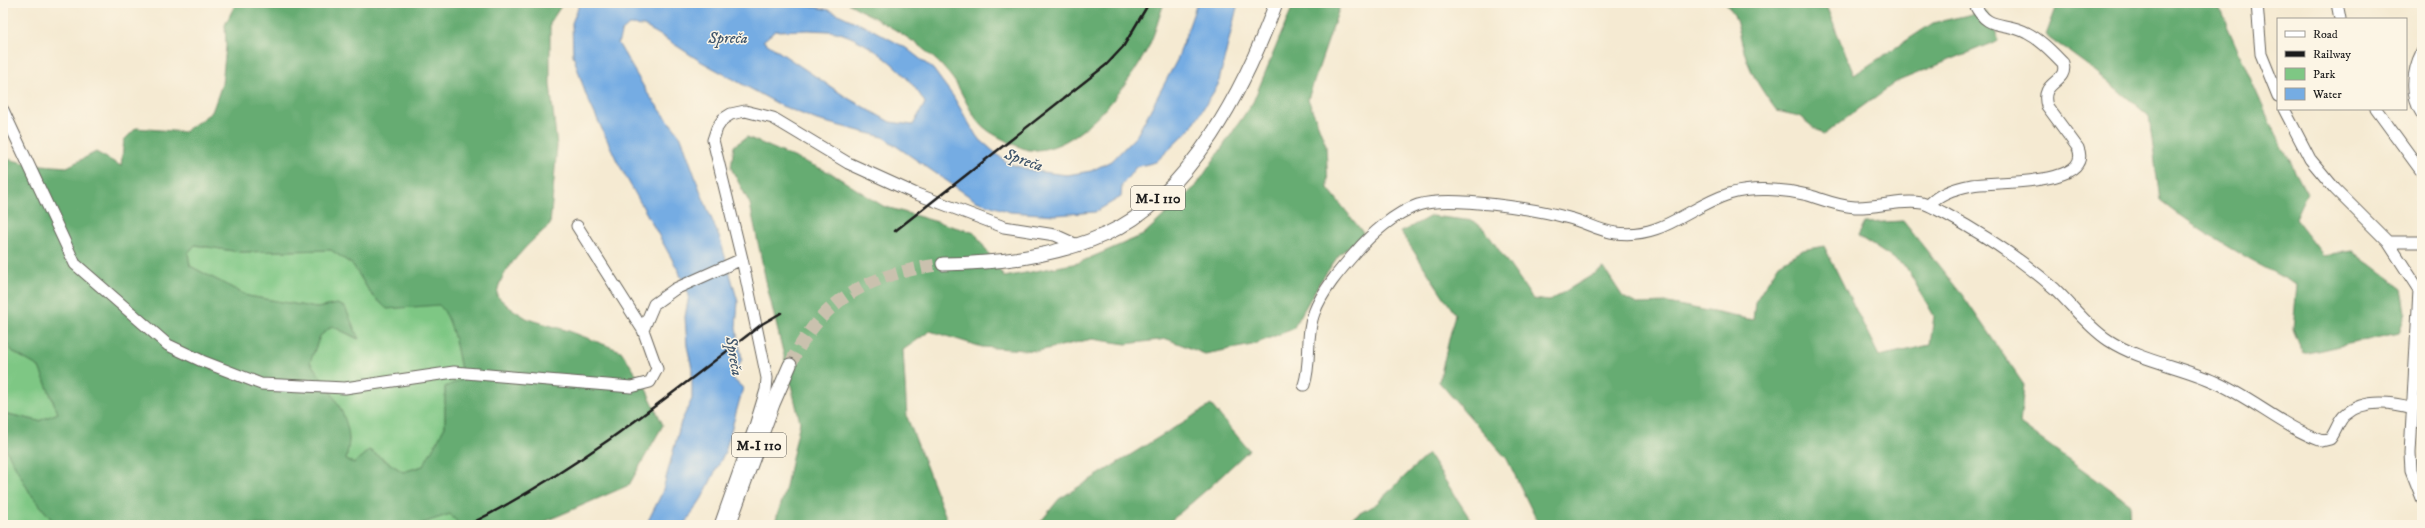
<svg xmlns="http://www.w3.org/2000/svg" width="2425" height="528" viewBox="0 0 2425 528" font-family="'IM FELL DW Pica',serif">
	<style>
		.green { fill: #7ec784; stroke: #4d7250 }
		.forest { fill: #66ac72; stroke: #416447; fill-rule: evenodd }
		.water { fill: #75ace3; stroke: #486480; fill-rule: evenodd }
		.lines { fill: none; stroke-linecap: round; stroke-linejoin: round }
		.major-tunnel { stroke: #cac1ae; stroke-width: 13; stroke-dasharray: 13 6; stroke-linecap: butt }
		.minor-casing { stroke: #68645c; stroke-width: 13 }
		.major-casing { stroke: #68645c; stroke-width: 15 }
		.minor { stroke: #fff; stroke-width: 11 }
		.major { stroke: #fff; stroke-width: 13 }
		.rail { stroke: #1c1c1c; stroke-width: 2.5 }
		.labels { text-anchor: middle; stroke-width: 3; stroke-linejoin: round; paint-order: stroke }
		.shield { fill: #fcf5e5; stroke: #5f5d58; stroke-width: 1 }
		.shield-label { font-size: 14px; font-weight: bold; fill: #1c1c1c }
		.water-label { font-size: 16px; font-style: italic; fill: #40566c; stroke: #fcf5e5 }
	</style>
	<rect width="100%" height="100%" fill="#fcf5e5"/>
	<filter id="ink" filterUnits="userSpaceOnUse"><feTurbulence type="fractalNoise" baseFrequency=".025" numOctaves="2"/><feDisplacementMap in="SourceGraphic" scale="8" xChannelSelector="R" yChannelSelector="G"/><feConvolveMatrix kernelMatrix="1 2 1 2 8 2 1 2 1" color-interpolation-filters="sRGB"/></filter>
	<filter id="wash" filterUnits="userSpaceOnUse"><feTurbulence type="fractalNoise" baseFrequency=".012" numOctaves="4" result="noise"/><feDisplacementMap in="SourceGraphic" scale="16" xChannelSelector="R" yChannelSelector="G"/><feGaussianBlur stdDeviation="0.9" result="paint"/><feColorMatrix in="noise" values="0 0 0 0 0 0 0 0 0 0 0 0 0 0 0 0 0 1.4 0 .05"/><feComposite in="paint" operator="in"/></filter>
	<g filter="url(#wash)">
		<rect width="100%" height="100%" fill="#f5ead2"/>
		<!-- green -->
		<path class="green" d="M 195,245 L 240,252 L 331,250 L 353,265 L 371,294 L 418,305 L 439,304 C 454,318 458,359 463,379 L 445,387 L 445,427 L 423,466 L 403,472 L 369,450 L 354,463 L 346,460 L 349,439 L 331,392 L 310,362 L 320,336 L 332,326 L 358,339 L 337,304 L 317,308 L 248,296 L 190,266 L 188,253 Z
			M 3,339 L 13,352 L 39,367 L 58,413 L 39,421 L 3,413 Z
			M 3,444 L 30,493 L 56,525 L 3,525 Z
			M 450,514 L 460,525 L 417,525 Z"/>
		<!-- forest -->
		<path class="forest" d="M 236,3 L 563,3 L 550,23 L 550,84 L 557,146 L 550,225 C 533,239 497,272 497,296 L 509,307 L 528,319 L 569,331 L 621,351 L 646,389 L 663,425 L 629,485 L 537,525 L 460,525 L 450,514 L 417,525 L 56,525 L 30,493 L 3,444 L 3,413 L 39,421 L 58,413 L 39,367 L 13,352 L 3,339 L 3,158 L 29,164 L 67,167 L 96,152 L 121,166 L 124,140 L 136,128 L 184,132 L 212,112 L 222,84 L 226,46 L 225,25 ZM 195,245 L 240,252 L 331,250 L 353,265 L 371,294 L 387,309 L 439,305 C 454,319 458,358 463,379 L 445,387 L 445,427 L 423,466 L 403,472 L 369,450 L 354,463 L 346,460 C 347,453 349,445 349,439 C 348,411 325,384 310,362 L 320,336 L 332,326 L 359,339 L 345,307 L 337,304 L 317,308 L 248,296 L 190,266 L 188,253 Z
			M 848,3 L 1164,3 C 1159,17 1155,33 1149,46 C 1129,85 1079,154 1029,150 C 1021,149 998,137 990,132 C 969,119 965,92 949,74 C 922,41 884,24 848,3 Z
			M 1294,3 L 1341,3 L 1308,99 L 1326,145 L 1328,188 L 1364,234 L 1339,255 L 1320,282 L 1293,329 L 1252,345 L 1205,354 L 1167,339 L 1126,344 L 1092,339 L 1038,351 L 982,347 L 930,331 L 903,350 L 907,417 L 949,525 L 774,525 L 784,495 L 800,422 L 767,286 L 750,204 L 731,168 L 734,146 L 747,137 L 831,173 L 883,206 L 975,233 L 1004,277 L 1078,263 L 1143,235 L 1196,186 L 1253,102 Z
			M 1726,3 L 1825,3 L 1854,75 L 1933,23 L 1986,11 L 1999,40 L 1896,82 L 1823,135 L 1799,116 L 1777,111 C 1764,94 1751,75 1745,54 C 1739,36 1739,17 1726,3 Z
			M 2058,3 L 2217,3 L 2271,125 L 2307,193 L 2295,219 L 2323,255 L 2353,251 L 2402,288 L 2406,312 L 2399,333 L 2303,354 L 2293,329 L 2297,285 C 2248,259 2205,236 2160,201 L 2149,116 L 2095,71 L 2046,35 Z
			M 1431,216 L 1474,221 L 1485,230 L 1533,299 L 1549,301 L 1604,268 L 1623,297 L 1637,304 L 1668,303 L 1753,320 L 1755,302 L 1779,264 L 1803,250 L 1824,246 L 1879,356 L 1930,345 L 1934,316 L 1906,267 L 1858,236 L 1865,223 L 1903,221 L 1963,296 L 2024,385 L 2020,424 L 2130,504 L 2131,525 L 1539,525 L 1507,459 L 1439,382 L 1455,314 L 1401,232 Z
			M 1211,405 L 1249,450 L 1212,485 L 1166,525 L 1038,525 L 1059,499 Z
			M 1428,454 L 1474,525 L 1339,525 L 1376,504 Z"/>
		<!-- water -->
		<path class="water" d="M 580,3 L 779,3 L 801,4 L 829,10 L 873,30 L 906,48 L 933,69 L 953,96 L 977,137 L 1007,163 L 1034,171 L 1067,175 L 1091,171 L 1113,160 L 1137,135 L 1177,60 L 1197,3 L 1238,3 L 1218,85 L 1191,128 L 1156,162 L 1136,167 L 1122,185 L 1121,197 L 1095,212 L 1056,215 L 1010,212 L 976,201 L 883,137 L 817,120 L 782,106 L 700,61 L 660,35 L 644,26 L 629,25 L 622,31 L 618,43 L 648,94 L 681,137 L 701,193 L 720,239 L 738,302 L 736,328 L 742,359 L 732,378 L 743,388 L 725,452 L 702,498 L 684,525 L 646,525 L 662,493 L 681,422 L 692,399 L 692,368 L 687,346 L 685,317 L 689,295 L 677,268 L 617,161 L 586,95 L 573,55 L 572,23 ZM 809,30 C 819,31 833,30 843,34 C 874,45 909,74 925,103 L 913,125 L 890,122 L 846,97 L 763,41 L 775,31 Z"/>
	</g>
	<g filter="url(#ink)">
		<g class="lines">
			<!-- major-tunnel -->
			<path class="major-tunnel" d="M 790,365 C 822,297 871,274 943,264"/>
			<defs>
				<path id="minor" d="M 2257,3 L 2261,54 L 2278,96
					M 2337,3 L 2340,19
					M 2422,52 C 2412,71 2410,96 2422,114
					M 2284,109 L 2310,159 L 2335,189 L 2388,242 L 2419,290 L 2410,453 L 2411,470 L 2422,498
					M 2376,109 L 2422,172
					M 3,110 L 75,264 L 168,345 L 202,361 L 261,384 L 345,388 L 454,372 L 631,387 L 650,382 L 657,369 L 643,330 L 577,226
					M 1929,205 C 1939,193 1956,188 1972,185 C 1993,181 2094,187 2078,148 L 2047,106 C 2039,80 2069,84 2063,63 C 2052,52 2041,40 2027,33 C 2004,20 1988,33 1974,3
					M 2388,242 L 2422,242
					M 643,330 L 654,304 L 675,289 L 742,259
					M 1304,385 C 1312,361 1305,336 1314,313 C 1322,291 1340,270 1355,253 C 1371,234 1395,213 1418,205 C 1450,195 1537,209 1569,218 C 1585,222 1599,231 1616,233 C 1663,239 1688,207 1729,194 C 1753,187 1783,189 1808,195 C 1824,200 1838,206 1855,207 C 1877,208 1901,199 1922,203 C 1930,205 1937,210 1944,213 C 1983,234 2022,260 2055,289 C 2073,306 2087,326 2108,340 C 2140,361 2180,366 2215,382 C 2252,398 2283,427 2322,441 L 2330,439 C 2336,432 2338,421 2345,415 C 2363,399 2391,402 2413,408
					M 720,525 L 755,426 L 766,390 L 767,378 L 742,259 L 713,140 L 717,128 L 723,119 L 731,114 L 745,111 L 773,118 L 848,163 L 914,193 L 1004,227 L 1055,235 L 1077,245"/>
				<path id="major" d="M 943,264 C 998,263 1055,257 1106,234 C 1190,197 1246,85 1276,3
					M 729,525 L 773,404 L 790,365"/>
			</defs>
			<!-- minor casing -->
			<use href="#minor" class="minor-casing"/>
			<!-- major casing -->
			<use href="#major" class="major-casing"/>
			<!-- minor -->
			<use href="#minor" class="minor"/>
			<!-- major -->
			<use href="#major" class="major"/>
			<!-- rail -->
			<path class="rail" d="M 895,231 L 1106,65 L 1123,47 L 1149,3
				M 468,525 C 575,472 668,397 762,324 L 781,313"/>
		</g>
	</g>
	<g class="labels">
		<!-- shield labels -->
		<g class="shield">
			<rect x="1131" y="186" width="54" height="24" rx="3"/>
			<rect x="732" y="433" width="54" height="24" rx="3"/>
		</g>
		<g class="shield-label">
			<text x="1158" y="203">M-I 110</text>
			<text x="759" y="450">M-I 110</text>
		</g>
		<!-- water labels -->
		<g class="water-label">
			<text x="728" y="43">Spreča</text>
			<text transform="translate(1024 159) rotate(20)" y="6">Spreča</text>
			<text transform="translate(735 356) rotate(80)" y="6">Spreča</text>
		</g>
	</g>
	<!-- margin -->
	<rect width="2425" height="528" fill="none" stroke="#fcf5e5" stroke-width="16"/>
	<!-- legend -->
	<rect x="2277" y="18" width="130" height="92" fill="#fcf5e5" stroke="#a29e95"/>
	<rect x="2285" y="31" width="20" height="6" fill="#ffffff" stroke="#a29e95"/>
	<text x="2313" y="38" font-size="12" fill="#1c1c1c">Road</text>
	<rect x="2285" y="51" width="20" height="6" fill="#1c1c1c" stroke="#a29e95"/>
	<text x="2313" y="58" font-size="12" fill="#1c1c1c">Railway</text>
	<rect x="2285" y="68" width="20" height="12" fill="#7ec784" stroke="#a29e95"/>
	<text x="2313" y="78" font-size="12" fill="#1c1c1c">Park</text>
	<rect x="2285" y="88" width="20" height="12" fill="#75ace3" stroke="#a29e95"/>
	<text x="2313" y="98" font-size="12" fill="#1c1c1c">Water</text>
</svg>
